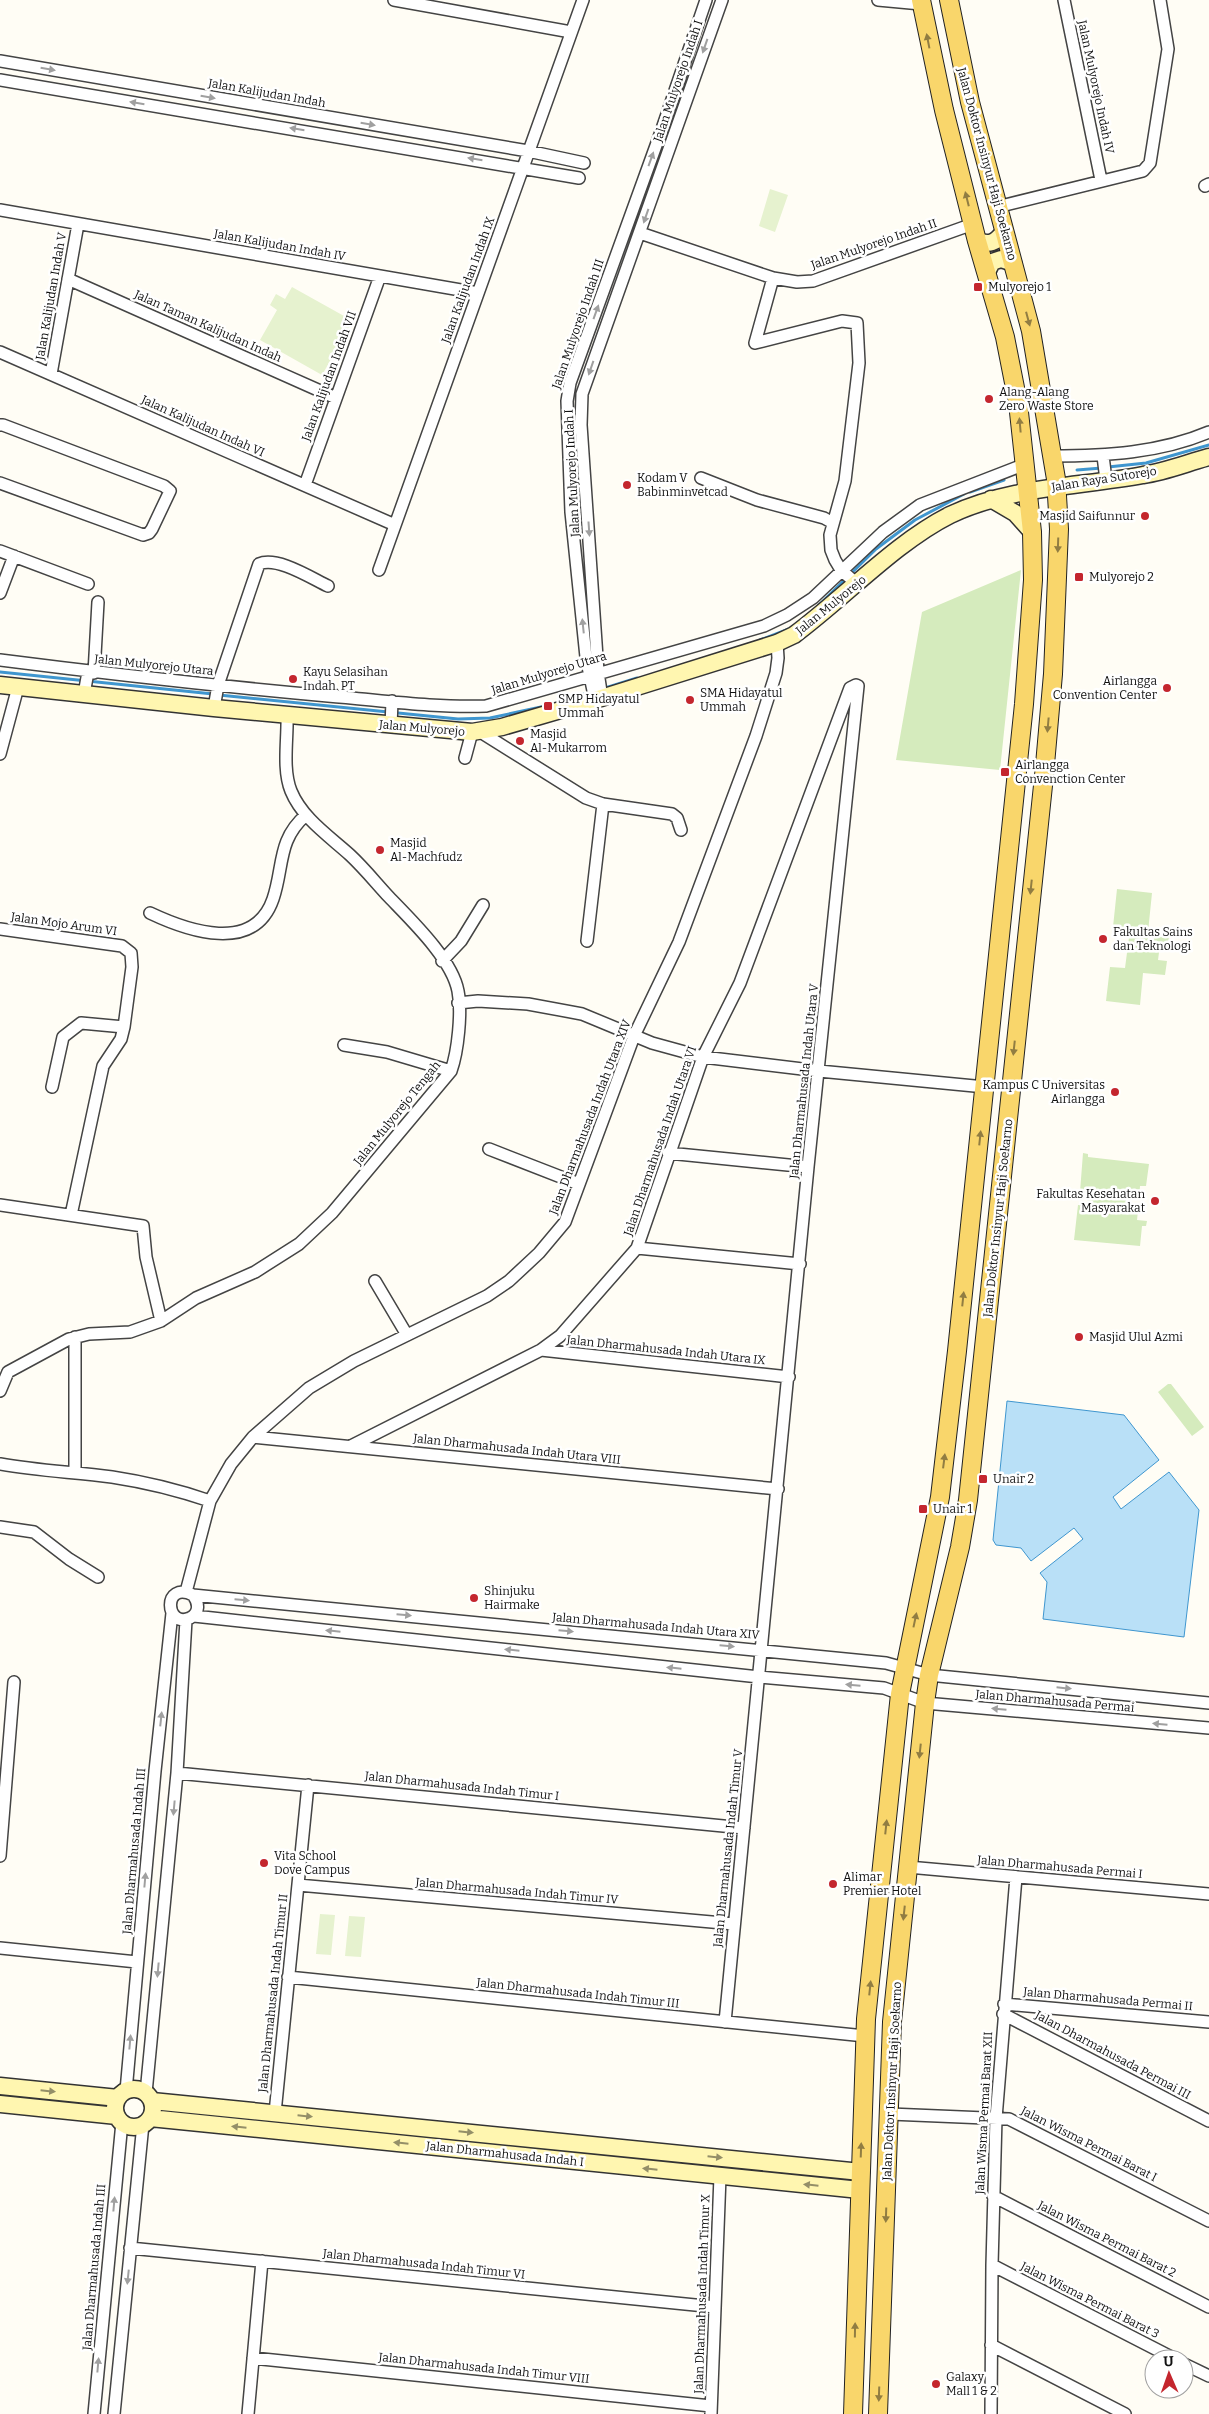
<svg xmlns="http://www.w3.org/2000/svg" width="1209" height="2414" viewBox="0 0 1209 2414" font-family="Bitter,serif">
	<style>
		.green { fill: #d5ebbd }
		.pitch { fill: #e6f2cf }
		.water { fill: #b9e0f7; stroke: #3f96cf }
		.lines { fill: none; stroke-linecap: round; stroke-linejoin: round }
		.stream { stroke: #3f96cf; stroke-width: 3 }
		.minor-casing { stroke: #444; stroke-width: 14 }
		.secondary-casing { stroke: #333; stroke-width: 19 }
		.primary-casing { stroke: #222; stroke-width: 20 }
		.minor { stroke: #fff; stroke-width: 11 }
		.secondary { stroke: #fff6b0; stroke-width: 16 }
		.primary { stroke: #f9d66b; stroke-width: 18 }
		.oneway { fill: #917d42 }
		.oneway2 { fill: #a0a0a0 }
		.oneway3 { fill: #948f68 }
		.poi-dot { fill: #c4262e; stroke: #fff; stroke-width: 2 }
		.labels { text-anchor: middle; stroke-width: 5; stroke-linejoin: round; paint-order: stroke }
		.street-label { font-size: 12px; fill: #111; stroke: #fff }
		.poi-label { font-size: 12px; fill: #111; stroke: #fff; text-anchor: start }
	</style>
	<rect width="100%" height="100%" fill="#fffdf5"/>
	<!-- green -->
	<path class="green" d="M 1021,570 L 1000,770 L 896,760 L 922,612 Z
		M 1117,889 L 1152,893 L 1148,932 L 1169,934 L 1168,946 L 1160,945 L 1158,960 L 1167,961 L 1165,975 L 1143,973 L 1140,1005 L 1106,1001 L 1110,967 L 1125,968 L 1130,930 L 1113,927 Z
		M 1083,1153 L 1088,1154 L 1088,1157 L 1149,1164 L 1146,1186 L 1140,1186 L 1139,1199 L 1130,1199 L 1129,1209 L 1138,1210 L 1137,1220 L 1147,1221 L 1146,1226 L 1142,1226 L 1140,1246 L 1074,1240 L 1078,1205 L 1087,1205 L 1089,1193 L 1080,1192 Z
		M 1168,1384 L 1171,1384 L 1204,1427 L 1192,1436 L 1158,1392 Z"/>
	<!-- pitch -->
	<path class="pitch" d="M 770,189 L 788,195 L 775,232 L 759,226 Z
		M 292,287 L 353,321 L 322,375 L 260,340 L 277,310 L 270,305 L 276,294 L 285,299 Z
		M 320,1914 L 335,1915 L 331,1955 L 316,1954 Z
		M 349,1916 L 365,1917 L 361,1957 L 345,1956 Z"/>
	<!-- water -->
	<path class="water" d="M 1007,1401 L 1124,1415 L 1159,1460 L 1113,1497 L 1121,1509 L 1169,1472 L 1199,1510 L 1184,1637 L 1043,1619 L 1047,1582 L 1040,1573 L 1083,1539 L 1074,1528 L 1031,1561 L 1021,1548 L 996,1545 L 993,1540 Z"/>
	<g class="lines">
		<!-- stream -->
		<path class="stream" d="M 1108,467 L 1146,463 L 1209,445
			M 1077,470 L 1102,468
			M 970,492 L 1004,480
			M 817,607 L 876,549 L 915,520 L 964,494
			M 760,640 L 789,629
			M 0,672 L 213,694
			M 602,689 L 637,678
			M 219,695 L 458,719 L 490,718 L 541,707
			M 578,696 L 591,692"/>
		<defs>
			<path id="minor" d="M 394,0 L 571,32
				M 878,0 L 921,4
				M 1064,0 L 1101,180
				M 0,61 L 528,151 L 584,163
				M 0,80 L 579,178
				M 1205,186 L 1209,184
				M 997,207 L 1143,171 L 1150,163 L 1168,49 L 1160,0
				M 0,210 L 478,293
				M 640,233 L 773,278 L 797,282 L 813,281 L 973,224
				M 773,278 L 755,343 L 842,321 L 857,323 L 859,363 L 845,481 L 830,535 L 831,550 L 835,560 L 841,570 L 857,584
				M 68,279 L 336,398
				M 0,352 L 395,525
				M 51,374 L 78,224
				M 0,425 L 3,425 L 164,486 L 170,491 L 152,529 L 149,533 L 143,535 L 0,483
				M 1052,456 C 1105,456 1160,453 1209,432
				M 1103,456 L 1106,480
				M 701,478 L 757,500 L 824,518 L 833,523
				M 305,485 L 380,276
				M 0,551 L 88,584
				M 379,570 L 583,0
				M 0,593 L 14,556
				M 0,660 C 109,674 218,686 328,696 C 380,700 434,708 486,706 L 764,626 L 787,615 L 813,598 L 883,532 L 920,505 L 1023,465
				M 94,673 L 98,602
				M 84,694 L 88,672
				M 602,698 L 598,672 L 581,425 L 582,394 L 722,0
				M 595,700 L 586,657 L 571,512 L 567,401 L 570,383 L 662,129 L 706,0
				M 214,708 L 218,685 L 259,564 C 277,556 311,578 328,586
				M 391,726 L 392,701
				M 479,731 L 586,798 L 603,804 L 672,814 L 677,818 L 681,830
				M 0,754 L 18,687
				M 465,758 L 472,732
				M 150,913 C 188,931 254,954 273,899 C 284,867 277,840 306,815
				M 0,929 L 122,946 L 131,953 L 132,967 L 124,1027 L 121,1039 L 103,1066 L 71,1215
				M 587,941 L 603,804
				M 442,961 L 461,941 L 483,905
				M 458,1003 L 478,1001 L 528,1004 L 582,1014 L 652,1043 L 703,1057 L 819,1071 L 985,1087
				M 344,1045 L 387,1052 L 451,1071
				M 52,1087 L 63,1037 L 81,1023 L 124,1027
				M 489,1149 L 579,1184
				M 668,1153 L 808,1167
				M 0,1205 L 143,1226 L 146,1257 L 161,1321
				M 637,1248 L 800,1264
				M 375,1281 L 407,1335
				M 541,1350 L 789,1377
				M 8,1372 L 69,1339 L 89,1334 L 130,1332 L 161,1321 L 196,1298 L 255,1272 L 299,1244 L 332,1213 L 451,1071 C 458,1051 462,1012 458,991 C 452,959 411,920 389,897 C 376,883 364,868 350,855 C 329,836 302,818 291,791 C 282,769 288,738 287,715
				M 0,1391 L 8,1372
				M 253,1437 L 778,1489
				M 351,1446 L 541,1350 L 560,1336 L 637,1248 L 703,1057 L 740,983 L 850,688 L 856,685 L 858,686 L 808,1167 L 725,2022
				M 0,1464 C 37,1471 75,1472 112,1477 C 145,1482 178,1490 210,1501
				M 75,1473 L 75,1337
				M 0,1527 L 34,1532 L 69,1559 L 98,1577
				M 186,1592 L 210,1501 L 231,1464 L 253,1437 L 309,1388 L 354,1361 L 487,1296 L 509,1281 L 539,1253 L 565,1222 L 634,1036 L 679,942 L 756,736 L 776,673 L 778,658 L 777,643
				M 193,1595 C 199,1603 200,1613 190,1618 C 165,1629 162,1580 193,1595 L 886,1663 L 929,1675 L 1209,1703
				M 194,1616 L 759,1677 L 884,1688 L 925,1703 L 1209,1728
				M 177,1773 L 744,1828
				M 0,1856 L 14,1682
				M 908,1867 L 1209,1894
				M 298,1885 L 734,1924
				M 0,1948 L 137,1962
				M 288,1977 L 865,2036
				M 1004,2004 L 1209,2022
				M 1003,2014 L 1209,2121
				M 126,2091 L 155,1771 L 172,1613
				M 146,2093 L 177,1773 L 186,1620
				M 275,2113 L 308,1785
				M 890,2114 L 1009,2119 L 1209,2221
				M 993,2196 L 1209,2307
				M 130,2248 L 715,2307
				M 992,2265 L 1175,2359
				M 991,2345 L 1125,2414
				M 253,2358 L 711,2406
				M 1184,2364 L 1209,2376
				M 94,2414 L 122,2122
				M 114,2414 L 143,2124
				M 248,2414 L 262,2261
				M 711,2414 L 720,2176
				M 991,2414 L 992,2265 L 996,2118 L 1016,1877"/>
			<path id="secondary" d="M 977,241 C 990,245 995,243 1003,233
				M 987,272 L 992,262 L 1001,259 L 1013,263
				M 991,499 L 1015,513 L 1032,532
				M 0,685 L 214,708 L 472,732 L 502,727 L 595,700 L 777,643 L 794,635 C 844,598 896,542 950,515 C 1011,486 1079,487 1143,475 C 1165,472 1187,463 1209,457
				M 0,2086 L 118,2098
				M115 2108a19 19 0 1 1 38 0a19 19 0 1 1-38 0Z
				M 152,2101 L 861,2172
				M 0,2104 L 117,2116
				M 150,2118 L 860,2190"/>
			<path id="primary" d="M 853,2414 L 866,2019 L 900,1694 L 940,1497 L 957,1351 L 1024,704 L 1033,580 L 1032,532 L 1018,403 L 1005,337 L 977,241 L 944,110 L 921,0
				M 878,2414 L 892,2022 L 925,1703 L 929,1675 L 960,1547 L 968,1500 L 1044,776 L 1053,674 L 1059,529 L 1056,479 L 1031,331 L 970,102 L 949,0"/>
		</defs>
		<!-- minor casing -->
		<use href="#minor" class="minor-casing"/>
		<!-- secondary casing -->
		<use href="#secondary" class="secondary-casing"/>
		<!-- primary casing -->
		<use href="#primary" class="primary-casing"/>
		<!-- minor -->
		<use href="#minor" class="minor"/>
		<!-- secondary -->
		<use href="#secondary" class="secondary"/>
		<!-- primary -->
		<use href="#primary" class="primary"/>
	</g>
	<!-- one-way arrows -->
	<defs><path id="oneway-solid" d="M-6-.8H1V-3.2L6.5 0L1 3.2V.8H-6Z" transform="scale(1.25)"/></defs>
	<g class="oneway">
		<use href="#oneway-solid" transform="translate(928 41) rotate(-101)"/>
		<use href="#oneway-solid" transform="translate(967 199) rotate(-104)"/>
		<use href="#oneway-solid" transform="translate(1028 319) rotate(75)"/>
		<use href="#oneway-solid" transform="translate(1020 425) rotate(-95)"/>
		<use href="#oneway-solid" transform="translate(1058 545) rotate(92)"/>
		<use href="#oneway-solid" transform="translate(1048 725) rotate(95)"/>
		<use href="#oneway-solid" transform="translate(1031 887) rotate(96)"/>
		<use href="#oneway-solid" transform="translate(1014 1048) rotate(96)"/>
		<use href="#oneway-solid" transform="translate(980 1138) rotate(-84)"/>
		<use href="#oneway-solid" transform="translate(963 1299) rotate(-84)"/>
		<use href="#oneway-solid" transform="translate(944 1461) rotate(-83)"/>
		<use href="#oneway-solid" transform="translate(915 1620) rotate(-78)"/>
		<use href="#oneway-solid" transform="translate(920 1751) rotate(96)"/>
		<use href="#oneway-solid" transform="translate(886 1827) rotate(-84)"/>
		<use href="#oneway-solid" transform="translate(904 1913) rotate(96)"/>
		<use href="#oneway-solid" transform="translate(870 1988) rotate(-84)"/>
		<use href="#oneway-solid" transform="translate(861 2150) rotate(-88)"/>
		<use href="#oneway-solid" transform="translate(886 2215) rotate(92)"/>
		<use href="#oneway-solid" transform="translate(855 2330) rotate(-89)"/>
		<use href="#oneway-solid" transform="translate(879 2394) rotate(92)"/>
	</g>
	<g class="oneway2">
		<use href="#oneway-solid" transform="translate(705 46) rotate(109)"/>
		<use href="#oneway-solid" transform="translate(48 69) rotate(10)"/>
		<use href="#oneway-solid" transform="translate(208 97) rotate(10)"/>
		<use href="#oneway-solid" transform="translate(137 103) rotate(-171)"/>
		<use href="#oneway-solid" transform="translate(368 124) rotate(10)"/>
		<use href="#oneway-solid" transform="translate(297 129) rotate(-171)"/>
		<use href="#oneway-solid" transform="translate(475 159) rotate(-171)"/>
		<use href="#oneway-solid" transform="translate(651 159) rotate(-70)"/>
		<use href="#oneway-solid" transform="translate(646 216) rotate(109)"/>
		<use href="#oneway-solid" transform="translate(596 312) rotate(-70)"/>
		<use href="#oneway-solid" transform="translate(591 368) rotate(109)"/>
		<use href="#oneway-solid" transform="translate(589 529) rotate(86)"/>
		<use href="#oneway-solid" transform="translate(583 626) rotate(-96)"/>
		<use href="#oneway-solid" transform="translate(242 1600) rotate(5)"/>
		<use href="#oneway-solid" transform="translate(404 1615) rotate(5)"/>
		<use href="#oneway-solid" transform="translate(333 1631) rotate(-174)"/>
		<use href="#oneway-solid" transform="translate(566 1631) rotate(5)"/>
		<use href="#oneway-solid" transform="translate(727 1646) rotate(5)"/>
		<use href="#oneway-solid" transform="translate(512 1650) rotate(-174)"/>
		<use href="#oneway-solid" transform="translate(674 1668) rotate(-174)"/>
		<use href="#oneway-solid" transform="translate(853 1685) rotate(-175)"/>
		<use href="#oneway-solid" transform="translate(1064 1688) rotate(6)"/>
		<use href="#oneway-solid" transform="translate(999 1709) rotate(-175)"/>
		<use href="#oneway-solid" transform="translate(161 1719) rotate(-84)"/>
		<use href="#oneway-solid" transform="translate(1160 1724) rotate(-175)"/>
		<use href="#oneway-solid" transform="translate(174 1808) rotate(95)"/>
		<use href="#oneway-solid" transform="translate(145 1880) rotate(-85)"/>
		<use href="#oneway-solid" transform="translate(158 1970) rotate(95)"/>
		<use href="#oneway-solid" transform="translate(130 2042) rotate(-85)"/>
		<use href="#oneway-solid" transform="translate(114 2204) rotate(-85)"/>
		<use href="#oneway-solid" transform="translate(128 2277) rotate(96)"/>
		<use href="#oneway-solid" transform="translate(98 2365) rotate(-85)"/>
	</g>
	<g class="oneway3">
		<use href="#oneway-solid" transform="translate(48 2091) rotate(6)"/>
		<use href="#oneway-solid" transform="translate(305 2116) rotate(6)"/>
		<use href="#oneway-solid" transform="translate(239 2127) rotate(-174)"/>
		<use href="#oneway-solid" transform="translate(466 2132) rotate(6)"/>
		<use href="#oneway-solid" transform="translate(401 2143) rotate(-174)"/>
		<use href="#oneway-solid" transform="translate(715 2157) rotate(6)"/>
		<use href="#oneway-solid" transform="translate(650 2169) rotate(-174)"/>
		<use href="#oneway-solid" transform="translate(811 2185) rotate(-174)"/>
	</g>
	<!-- markers -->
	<g class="poi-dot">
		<rect x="973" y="282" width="10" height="10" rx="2.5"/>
		<circle cx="989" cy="399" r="5"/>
		<circle cx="627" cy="485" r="5"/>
		<circle cx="1145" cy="516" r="5"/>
		<rect x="1074" y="572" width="10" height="10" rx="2.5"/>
		<circle cx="293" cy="679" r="5"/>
		<circle cx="1167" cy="688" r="5"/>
		<circle cx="690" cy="700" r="5"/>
		<rect x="543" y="701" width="10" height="10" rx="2.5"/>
		<circle cx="520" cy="741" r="5"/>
		<rect x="1000" y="767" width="10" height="10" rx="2.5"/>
		<circle cx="380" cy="850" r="5"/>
		<circle cx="1103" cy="939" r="5"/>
		<circle cx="1115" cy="1092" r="5"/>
		<circle cx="1155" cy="1201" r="5"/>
		<circle cx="1079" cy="1337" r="5"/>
		<rect x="978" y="1474" width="10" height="10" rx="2.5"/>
		<rect x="918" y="1504" width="10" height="10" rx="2.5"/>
		<circle cx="474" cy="1598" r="5"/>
		<circle cx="264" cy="1863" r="5"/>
		<circle cx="833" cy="1884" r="5"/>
		<circle cx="936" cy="2384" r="5"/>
	</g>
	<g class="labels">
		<!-- street labels -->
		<g class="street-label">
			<text transform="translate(678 81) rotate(-71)" y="4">Jalan Mulyorejo Indah I</text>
			<text transform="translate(1096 87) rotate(78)" y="4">Jalan Mulyorejo Indah IV</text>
			<text transform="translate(267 93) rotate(10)" y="4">Jalan Kalijudan Indah</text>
			<text transform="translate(987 164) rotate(75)" y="4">Jalan Doktor Insinyur Haji Soekarno</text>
			<text transform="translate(874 244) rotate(-19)" y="4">Jalan Mulyorejo Indah II</text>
			<text transform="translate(280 245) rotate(10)" y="4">Jalan Kalijudan Indah IV</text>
			<text transform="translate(468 280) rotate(-70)" y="4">Jalan Kalijudan Indah IX</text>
			<text transform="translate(51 296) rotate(-80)" y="4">Jalan Kalijudan Indah V</text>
			<text transform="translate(578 324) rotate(-71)" y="4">Jalan Mulyorejo Indah III</text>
			<text transform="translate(208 326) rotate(24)" y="4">Jalan Taman Kalijudan Indah</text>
			<text transform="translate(329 376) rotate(-70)" y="4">Jalan Kalijudan Indah VII</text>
			<text transform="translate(203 426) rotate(24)" y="4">Jalan Kalijudan Indah VI</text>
			<text transform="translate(572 473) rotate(-93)" y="4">Jalan Mulyorejo Indah I</text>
			<text transform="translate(1104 479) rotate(-9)" y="4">Jalan Raya Sutorejo</text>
			<text transform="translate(831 605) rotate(-39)" y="4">Jalan Mulyorejo</text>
			<text transform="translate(154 665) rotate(6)" y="4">Jalan Mulyorejo Utara</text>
			<text transform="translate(549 673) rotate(-17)" y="4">Jalan Mulyorejo Utara</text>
			<text transform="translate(422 728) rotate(5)" y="4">Jalan Mulyorejo</text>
			<text transform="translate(64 924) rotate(8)" y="4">Jalan Mojo Arum VI</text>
			<text transform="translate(804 1081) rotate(-84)" y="4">Jalan Dharmahusada Indah Utara V</text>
			<text transform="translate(397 1113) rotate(-51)" y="4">Jalan Mulyorejo Tengah</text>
			<text transform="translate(590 1117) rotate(-69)" y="4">Jalan Dharmahusada Indah Utara XIV</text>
			<text transform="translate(660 1141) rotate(-71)" y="4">Jalan Dharmahusada Indah Utara VI</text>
			<text transform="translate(998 1218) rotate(-84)" y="4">Jalan Doktor Insinyur Haji Soekarno</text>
			<text transform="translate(666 1350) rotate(6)" y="4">Jalan Dharmahusada Indah Utara IX</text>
			<text transform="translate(517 1449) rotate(6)" y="4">Jalan Dharmahusada Indah Utara VIII</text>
			<text transform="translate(656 1626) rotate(5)" y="4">Jalan Dharmahusada Indah Utara XIV</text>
			<text transform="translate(1055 1701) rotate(5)" y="4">Jalan Dharmahusada Permai</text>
			<text transform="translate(462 1786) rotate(6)" y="4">Jalan Dharmahusada Indah Timur I</text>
			<text transform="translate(728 1848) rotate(-84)" y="4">Jalan Dharmahusada Indah Timur V</text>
			<text transform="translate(134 1851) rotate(-85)" y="4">Jalan Dharmahusada Indah III</text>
			<text transform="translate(1060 1867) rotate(5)" y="4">Jalan Dharmahusada Permai I</text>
			<text transform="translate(517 1891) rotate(5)" y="4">Jalan Dharmahusada Indah Timur IV</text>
			<text transform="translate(273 1993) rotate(-84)" y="4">Jalan Dharmahusada Indah Timur II</text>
			<text transform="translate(578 1993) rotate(6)" y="4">Jalan Dharmahusada Indah Timur III</text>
			<text transform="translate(1108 1999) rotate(5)" y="4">Jalan Dharmahusada Permai II</text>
			<text transform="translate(1113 2055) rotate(28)" y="4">Jalan Dharmahusada Permai III</text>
			<text transform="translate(892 2081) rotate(-87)" y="4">Jalan Doktor Insinyur Haji Soekarno</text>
			<text transform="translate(984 2113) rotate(-87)" y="4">Jalan Wisma Permai Barat XII</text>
			<text transform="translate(1089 2144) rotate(27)" y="4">Jalan Wisma Permai Barat I</text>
			<text transform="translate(505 2154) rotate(6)" y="4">Jalan Dharmahusada Indah I</text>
			<text transform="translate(1107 2239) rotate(27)" y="4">Jalan Wisma Permai Barat 2</text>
			<text transform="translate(424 2264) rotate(6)" y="4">Jalan Dharmahusada Indah Timur VI</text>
			<text transform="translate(94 2267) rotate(-85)" y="4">Jalan Dharmahusada Indah III</text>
			<text transform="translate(702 2294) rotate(-88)" y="4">Jalan Dharmahusada Indah Timur X</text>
			<text transform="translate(1090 2300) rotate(27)" y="4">Jalan Wisma Permai Barat 3</text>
			<text transform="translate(484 2368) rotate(6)" y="4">Jalan Dharmahusada Indah Timur VIII</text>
		</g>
		<!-- poi labels -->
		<g class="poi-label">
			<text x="988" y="291">Mulyorejo 1</text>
			<text x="999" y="396">Alang-Alang<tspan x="999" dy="14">Zero Waste Store</tspan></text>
			<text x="637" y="482">Kodam V<tspan x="637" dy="14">Babinminvetcad</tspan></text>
			<text x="1135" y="520" text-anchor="end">Masjid Saifunnur</text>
			<text x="1089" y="581">Mulyorejo 2</text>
			<text x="303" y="676">Kayu Selasihan<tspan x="303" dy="14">Indah. PT</tspan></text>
			<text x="1157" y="685" text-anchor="end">Airlangga<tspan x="1157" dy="14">Convention Center</tspan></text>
			<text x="700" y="697">SMA Hidayatul<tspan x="700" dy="14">Ummah</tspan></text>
			<text x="558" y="703">SMP Hidayatul<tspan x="558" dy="14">Ummah</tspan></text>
			<text x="530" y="738">Masjid<tspan x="530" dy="14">Al-Mukarrom</tspan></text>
			<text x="1015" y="769">Airlangga<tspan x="1015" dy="14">Convenction Center</tspan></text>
			<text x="390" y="847">Masjid<tspan x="390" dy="14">Al-Machfudz</tspan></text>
			<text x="1113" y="936">Fakultas Sains<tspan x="1113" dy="14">dan Teknologi</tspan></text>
			<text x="1105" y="1089" text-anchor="end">Kampus C Universitas<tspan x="1105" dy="14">Airlangga</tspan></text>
			<text x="1145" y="1198" text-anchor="end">Fakultas Kesehatan<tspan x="1145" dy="14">Masyarakat</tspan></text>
			<text x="1089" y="1341">Masjid Ulul Azmi</text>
			<text x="993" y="1483">Unair 2</text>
			<text x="933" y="1513">Unair 1</text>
			<text x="484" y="1595">Shinjuku<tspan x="484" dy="14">Hairmake</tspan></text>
			<text x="274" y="1860">Vita School<tspan x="274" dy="14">Dove Campus</tspan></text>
			<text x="843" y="1881">Alimar<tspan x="843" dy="14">Premier Hotel</tspan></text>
			<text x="946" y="2381">Galaxy<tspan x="946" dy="14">Mall 1 &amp; 2</tspan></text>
		</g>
	</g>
	<!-- north arrow -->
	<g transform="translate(1169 2374) rotate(358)"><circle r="24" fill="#ffffff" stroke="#a0a0a0"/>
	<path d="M0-4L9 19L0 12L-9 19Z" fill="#c4262e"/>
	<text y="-8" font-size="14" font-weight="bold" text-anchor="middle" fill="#111111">U</text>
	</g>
</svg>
